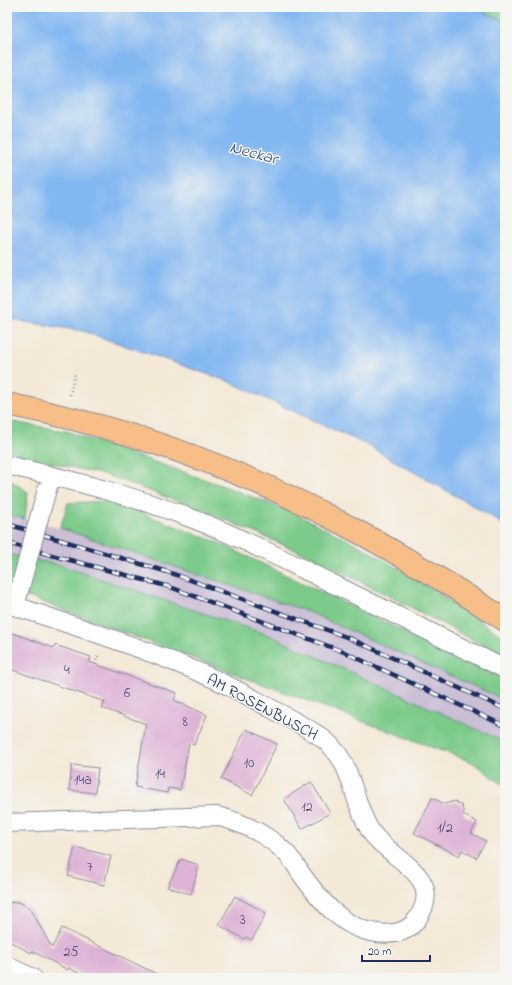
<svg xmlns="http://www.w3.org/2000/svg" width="512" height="985" viewBox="0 0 512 985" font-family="'Indie Flower',sans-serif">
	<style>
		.industrial { fill: #cbbfd5 }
		.green { fill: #7dcb8a; stroke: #4c7d74 }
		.water { fill: #83b7f1; stroke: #4f73a8 }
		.building { fill: #ddb2d5 }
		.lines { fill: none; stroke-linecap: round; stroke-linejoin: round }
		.street-casing { stroke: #888c9a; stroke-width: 20 }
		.primary-casing { stroke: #888c9a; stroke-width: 24 }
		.path { stroke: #888c9a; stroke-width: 2.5; stroke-dasharray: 1 3; stroke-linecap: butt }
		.street { stroke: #fff; stroke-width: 18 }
		.primary { stroke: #f7be88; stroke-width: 22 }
		.rail-casing { stroke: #1b2f5e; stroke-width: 4.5 }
		.rail { stroke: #f6f6f2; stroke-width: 3; stroke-dasharray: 9; stroke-linecap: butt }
		.street-bridge-casing { stroke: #888c9a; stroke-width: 20; stroke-linecap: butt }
		.street-bridge { stroke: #fff; stroke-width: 18 }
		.labels { text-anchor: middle; stroke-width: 3; stroke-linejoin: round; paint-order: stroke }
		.number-label { font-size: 14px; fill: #4c507c }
		.street-label { font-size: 16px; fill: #1b2f5e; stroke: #f6f6f2 }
		.water-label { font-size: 17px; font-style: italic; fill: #3a588a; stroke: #f6f6f2 }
	</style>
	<rect width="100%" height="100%" fill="#f6f6f2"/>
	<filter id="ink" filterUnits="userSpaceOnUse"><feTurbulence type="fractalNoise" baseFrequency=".025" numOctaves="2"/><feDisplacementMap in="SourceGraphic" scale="8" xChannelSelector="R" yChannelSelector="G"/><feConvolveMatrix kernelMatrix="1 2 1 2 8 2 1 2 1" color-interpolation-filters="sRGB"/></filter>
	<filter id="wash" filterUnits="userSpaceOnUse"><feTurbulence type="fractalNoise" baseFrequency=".012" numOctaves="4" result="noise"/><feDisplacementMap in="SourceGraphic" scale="16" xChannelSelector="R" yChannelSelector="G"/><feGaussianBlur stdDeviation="0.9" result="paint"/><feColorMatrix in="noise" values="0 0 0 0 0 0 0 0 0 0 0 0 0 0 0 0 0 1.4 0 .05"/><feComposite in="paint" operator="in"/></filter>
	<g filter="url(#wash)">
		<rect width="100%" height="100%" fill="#f4e8d6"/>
		<!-- industrial -->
		<path class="industrial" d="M 7,515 L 60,528 L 306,611 L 505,700 L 505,742 L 271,636 L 59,565 L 7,554 Z"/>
		<!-- green -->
		<path class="green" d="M 471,7 L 505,7 L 505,21 Z
			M 7,421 L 66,431 L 226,487 L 292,512 L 358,545 L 415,578 L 505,638 L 505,657 L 403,603 L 307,555 L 212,514 L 106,475 L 7,453 Z
			M 7,478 L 28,492 L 25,519 L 7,515 Z
			M 110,501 L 219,543 L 505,680 L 505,700 L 306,611 L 60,528 L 68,503 Z
			M 7,554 L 59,565 L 271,636 L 505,742 L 505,786 L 472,762 L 7,589 Z"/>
		<!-- water -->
		<path class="water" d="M 7,7 L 471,7 L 505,21 L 505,526 L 489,515 L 367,445 L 230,382 L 83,331 L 7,319 Z"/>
		<g id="blocks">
			<!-- building -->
			<path class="building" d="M 7,631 L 54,648 L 55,645 L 91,657 L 89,662 L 177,693 L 174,700 L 207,715 L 194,745 L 189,743 L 180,790 L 168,788 L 167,793 L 135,787 L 146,724 L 102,708 L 105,702 L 7,668 Z
				M 246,729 L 277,744 L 252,795 L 221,779 Z
				M 72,765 L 98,768 L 95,793 L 69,790 Z
				M 311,782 L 330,813 L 302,829 L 284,799 Z
				M 432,798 L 445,804 L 455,801 L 462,806 L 464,815 L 477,822 L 471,833 L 486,841 L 476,858 L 462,850 L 459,856 L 414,833 Z
				M 75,847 L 111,856 L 104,885 L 68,876 Z
				M 181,859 L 199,865 L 191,894 L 167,887 Z
				M 235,896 L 266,913 L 252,940 L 246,937 L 244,939 L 219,925 Z
				M 19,902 L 30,908 L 52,948 L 62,928 L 165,978 L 88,978 L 69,968 L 68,970 L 32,951 L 31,953 L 7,940 L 7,903 Z"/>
		</g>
	</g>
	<g filter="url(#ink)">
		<use href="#blocks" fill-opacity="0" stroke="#888c9a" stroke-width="1"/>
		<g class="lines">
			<defs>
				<path id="street" d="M 7,465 C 75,481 142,498 206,524 C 243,539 278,557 313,574 C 377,605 441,637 505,669
					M 42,507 L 51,476
					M 7,604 C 32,611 56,620 81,628 C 122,642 163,656 203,674 C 227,684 250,697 272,709 C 288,718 304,726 318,735 C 356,761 349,796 370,830 C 388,860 448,875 417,919 C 408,933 392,935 377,933 C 343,929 321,901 302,875 C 297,867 292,859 285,852 C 266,833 243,823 217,816 L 7,823
					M 15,606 L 24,573
					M 7,966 L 33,978"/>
				<path id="primary" d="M 7,404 C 118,426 228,464 328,516 C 389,547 448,583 505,620"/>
			</defs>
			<!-- street casing -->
			<use href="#street" class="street-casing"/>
			<!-- primary casing -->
			<use href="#primary" class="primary-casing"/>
			<!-- path -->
			<path class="path" d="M 70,395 L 75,373
				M 91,664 L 94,665 L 98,656"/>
			<!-- street -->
			<use href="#street" class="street"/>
			<!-- primary -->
			<use href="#primary" class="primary"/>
			<defs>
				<path id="rail" d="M 7,524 L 171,573 L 349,638 L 505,709
					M 7,543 L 170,587 L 344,652 L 505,726"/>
			</defs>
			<!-- rail casing -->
			<use href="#rail" class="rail-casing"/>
			<!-- rail -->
			<use href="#rail" class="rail"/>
			<defs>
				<path id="street-bridge" d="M 24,573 L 42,507"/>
			</defs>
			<!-- street-bridge casing -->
			<use href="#street-bridge" class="street-bridge-casing"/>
			<!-- street-bridge -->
			<use href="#street-bridge" class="street-bridge"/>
		</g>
	</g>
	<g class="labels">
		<!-- number labels -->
		<g class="number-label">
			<text x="67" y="674">4</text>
			<text x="127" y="697">6</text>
			<text x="185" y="726">8</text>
			<text x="249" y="767">10</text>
			<text x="160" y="778">14</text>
			<text x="83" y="784">14a</text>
			<text x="307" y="811">12</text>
			<text x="445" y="832">1/2</text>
			<text x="90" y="871">7</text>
			<text x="243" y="924">3</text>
			<text x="71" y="956">25</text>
		</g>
		<!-- street labels -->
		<g class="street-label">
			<text transform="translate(263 706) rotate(28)" y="6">AM ROSENBUSCH</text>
		</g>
		<!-- water labels -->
		<g class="water-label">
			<text transform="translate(254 152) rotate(15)" y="6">Neckar</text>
		</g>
	</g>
	<!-- margin -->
	<rect width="512" height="985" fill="none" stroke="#f6f6f2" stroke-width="24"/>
	<!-- scale -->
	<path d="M362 955v6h68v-6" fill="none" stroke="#1b2f5e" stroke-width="2"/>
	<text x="368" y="955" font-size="12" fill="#1b2f5e" stroke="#f6f6f2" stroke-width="3" paint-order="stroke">20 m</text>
</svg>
